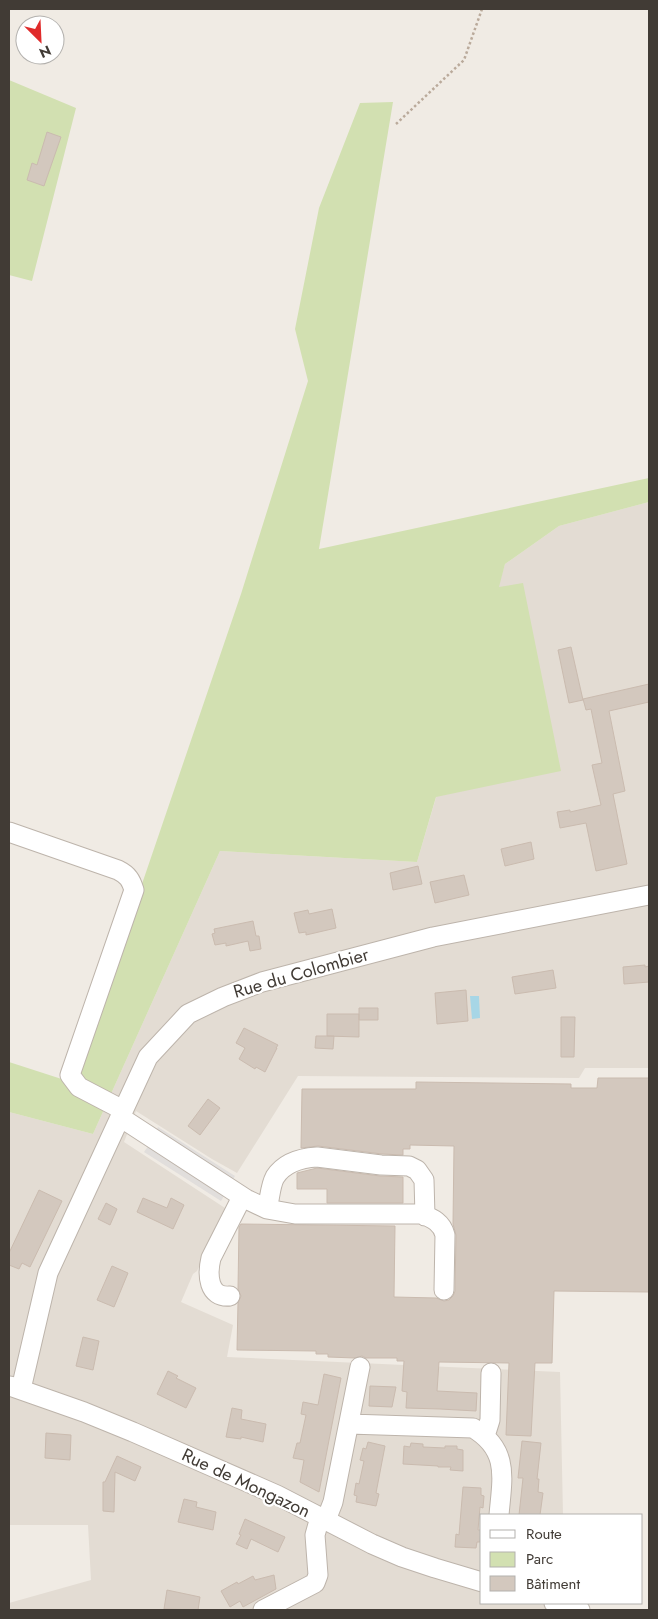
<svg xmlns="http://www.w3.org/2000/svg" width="658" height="1619" viewBox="0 0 658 1619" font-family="Jost,sans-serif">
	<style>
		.residential { fill: #e3dcd3 }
		.green { fill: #d2e0b1 }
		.parking { fill: #e1dedc }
		.water { fill: #a7d6e6 }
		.building { fill: #d3c8be; stroke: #cabbaf }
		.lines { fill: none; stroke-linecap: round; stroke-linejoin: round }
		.minor-casing { stroke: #bdb4ab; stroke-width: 21 }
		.path { stroke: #baaa9b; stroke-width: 2.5; stroke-dasharray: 2.5 2.5; stroke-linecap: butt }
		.minor { stroke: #fff; stroke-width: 19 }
		.labels { text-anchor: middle; stroke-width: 4.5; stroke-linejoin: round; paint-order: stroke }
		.street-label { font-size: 18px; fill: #413b35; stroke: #fff }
	</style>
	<rect width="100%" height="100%" fill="#f0ebe4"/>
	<!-- residential -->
	<path class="residential" d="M 649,502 L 649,1068 L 585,1068 L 579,1078 L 298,1076 L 237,1173 L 212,1159 L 136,1111 L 124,1142 L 225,1208 L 197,1271 L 193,1274 L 181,1302 L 233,1325 L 227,1357 L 560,1372 L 563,1515 L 482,1515 L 482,1603 L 565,1603 L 565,1610 L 9,1610 L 9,1603 L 91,1580 L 88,1525 L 9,1525 L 9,1112 L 93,1134 L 220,851 L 417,862 L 505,564 L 559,526 Z"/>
	<!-- green -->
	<path class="green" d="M 9,80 L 76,108 L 32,281 L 9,275 Z
		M 393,102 L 319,549 L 649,478 L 649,502 L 559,526 L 505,564 L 499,587 L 523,583 L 561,771 L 436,797 L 417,862 L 220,851 L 93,1134 L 9,1112 L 9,1062 L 74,1083 L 241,594 L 308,381 L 295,329 L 319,208 L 360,103 Z"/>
	<!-- parking -->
	<path class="parking" d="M 158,1127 L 235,1176 L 230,1184 L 154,1134 Z
		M 149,1145 L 225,1194 L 221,1201 L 144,1152 Z"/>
	<!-- water -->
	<path class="water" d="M 470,996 L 479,996 L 480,1018 L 472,1019 Z"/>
	<!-- building -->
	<path class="building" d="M 47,132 L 61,137 L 44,186 L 27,180 L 32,163 L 37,165 Z
		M 571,647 L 583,700 L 569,703 L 558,650 Z
		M 649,684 L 649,702 L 609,711 L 625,791 L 613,794 L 627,864 L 596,871 L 586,823 L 560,828 L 557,812 L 570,810 L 570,812 L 601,805 L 592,765 L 602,763 L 591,709 L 586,710 L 583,699 Z
		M 531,842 L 534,859 L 505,866 L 501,849 Z
		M 418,866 L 422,884 L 393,890 L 390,873 Z
		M 464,875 L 469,895 L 435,903 L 430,882 Z
		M 332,909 L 336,928 L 306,935 L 306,932 L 299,933 L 294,913 L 308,910 L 309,914 Z
		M 253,921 L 256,936 L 259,936 L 261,949 L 250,951 L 248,941 L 226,946 L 226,943 L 215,945 L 212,934 L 215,933 L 214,929 Z
		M 645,965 L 645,967 L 649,966 L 649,982 L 624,984 L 623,967 Z
		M 553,970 L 556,988 L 515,994 L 512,977 Z
		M 466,990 L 468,1021 L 437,1024 L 435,993 Z
		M 359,1008 L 378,1008 L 378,1020 L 359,1020 Z
		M 327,1014 L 359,1014 L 359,1037 L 327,1036 Z
		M 561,1017 L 575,1017 L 574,1057 L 561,1057 Z
		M 244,1028 L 278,1045 L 276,1048 L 277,1048 L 265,1072 L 256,1067 L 255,1069 L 239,1059 L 245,1048 L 236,1043 Z
		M 316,1036 L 334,1036 L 333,1049 L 315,1048 Z
		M 598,1078 L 649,1078 L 649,1292 L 554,1291 L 552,1363 L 535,1363 L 531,1436 L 506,1435 L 509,1363 L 439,1362 L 437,1391 L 477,1393 L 476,1411 L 440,1409 L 406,1408 L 407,1392 L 402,1391 L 404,1361 L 397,1361 L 397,1358 L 366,1358 L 362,1356 L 355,1358 L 328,1357 L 328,1354 L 316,1354 L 316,1351 L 237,1350 L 238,1303 L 241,1296 L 238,1289 L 239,1227 L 241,1224 L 395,1226 L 394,1297 L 436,1298 L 444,1301 L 449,1300 L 453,1296 L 455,1291 L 456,1235 L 453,1224 L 454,1146 L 410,1145 L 410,1149 L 403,1149 L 403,1155 L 382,1154 L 318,1146 L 301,1148 L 302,1089 L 416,1089 L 416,1082 L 571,1084 L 571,1088 L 597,1088 Z
		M 208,1099 L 220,1108 L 200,1135 L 188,1126 Z
		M 317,1168 L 380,1176 L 403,1177 L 403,1203 L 327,1203 L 327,1189 L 297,1189 L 297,1173 Z
		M 39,1190 L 62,1201 L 30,1267 L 22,1263 L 19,1269 L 9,1265 L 9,1253 Z
		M 143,1198 L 167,1208 L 171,1198 L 184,1205 L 173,1229 L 137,1212 Z
		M 106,1203 L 117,1209 L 110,1225 L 98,1219 Z
		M 112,1266 L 128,1273 L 114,1307 L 97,1300 Z
		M 83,1337 L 99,1341 L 93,1370 L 76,1366 Z
		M 168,1371 L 178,1376 L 176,1378 L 196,1388 L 186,1408 L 157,1394 Z
		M 324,1374 L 341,1378 L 319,1492 L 300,1482 L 304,1460 L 293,1458 L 297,1443 L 300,1443 L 306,1415 L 301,1414 L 303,1402 L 318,1405 Z
		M 370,1386 L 396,1387 L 392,1407 L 369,1406 Z
		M 232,1408 L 242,1410 L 241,1419 L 266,1424 L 263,1442 L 241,1437 L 241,1439 L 226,1437 Z
		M 46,1433 L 71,1435 L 70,1460 L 45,1458 Z
		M 522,1441 L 541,1443 L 537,1479 L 539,1479 L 538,1492 L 543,1493 L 540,1515 L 519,1515 L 523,1478 L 518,1478 Z
		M 368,1442 L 385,1446 L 376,1493 L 379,1494 L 376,1506 L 356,1502 L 357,1496 L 354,1495 L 356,1483 L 359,1484 L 364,1461 L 360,1460 L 363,1448 L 366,1449 Z
		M 411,1443 L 423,1444 L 423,1447 L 445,1448 L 445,1446 L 457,1446 L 457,1449 L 463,1450 L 463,1471 L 450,1470 L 451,1467 L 438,1467 L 438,1466 L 403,1464 L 404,1446 L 410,1447 Z
		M 117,1456 L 141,1467 L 135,1481 L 115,1472 L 114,1512 L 103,1511 L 103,1482 L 105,1482 Z
		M 463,1487 L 481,1488 L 481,1495 L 484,1496 L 483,1508 L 480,1507 L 478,1530 L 481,1530 L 480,1542 L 477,1542 L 476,1548 L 455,1547 L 456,1534 L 459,1535 Z
		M 184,1499 L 197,1502 L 196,1507 L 216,1512 L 213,1530 L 178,1522 Z
		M 245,1519 L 285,1537 L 278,1552 L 251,1539 L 247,1549 L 236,1544 L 241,1535 L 239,1534 Z
		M 274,1575 L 276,1589 L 243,1607 L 240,1601 L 230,1607 L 221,1591 L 237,1582 L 238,1584 L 253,1576 L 255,1580 Z
		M 167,1590 L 200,1597 L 198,1610 L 164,1609 Z"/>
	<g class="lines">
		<defs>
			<path id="minor" d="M 9,832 L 118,870 C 128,875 131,880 134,890 L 70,1075 L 79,1087 L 123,1110
				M 120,1117 L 246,1199 L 267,1209 L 295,1214 L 421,1214 C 433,1218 442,1223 445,1235 L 444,1290
				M 267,1209 C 270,1199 270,1186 275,1177 C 284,1163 301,1158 317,1157 L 381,1165 L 409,1166 L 417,1170 L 424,1180 L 425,1216
				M 230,1296 C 208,1298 207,1275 211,1258 L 242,1197
				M 10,1386 L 84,1412 L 133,1432 L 277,1495 L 372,1544 L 402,1557 L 435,1568 L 482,1582
				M 21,1389 L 48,1273 L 148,1057 L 188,1014 L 223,997 L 262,982 L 433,937 L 649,895
				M 349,1424 L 473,1428 C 510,1450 502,1479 499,1515
				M 485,1436 L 490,1420 L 491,1373
				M 326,1520 L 333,1502 L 360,1367
				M 554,1603 L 580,1610
				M 263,1610 L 315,1583 L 318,1575 L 315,1535 L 320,1517"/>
		</defs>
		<!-- minor casing -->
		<use href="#minor" class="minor-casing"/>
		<!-- path -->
		<path class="path" d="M 396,124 L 464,60 L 482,9"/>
		<!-- minor -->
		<use href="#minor" class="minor"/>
	</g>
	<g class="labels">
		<!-- street labels -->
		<g class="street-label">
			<text transform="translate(301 973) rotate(-16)" y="6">Rue du Colombier</text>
			<text transform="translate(246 1483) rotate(25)" y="6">Rue de Mongazon</text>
		</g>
	</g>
	<!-- border -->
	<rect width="658" height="1619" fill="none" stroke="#413b35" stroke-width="20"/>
	<!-- legend -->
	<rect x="480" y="1514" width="162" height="90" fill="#ffffff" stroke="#b3b1ae"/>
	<rect x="490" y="1530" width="25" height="8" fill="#ffffff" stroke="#b3b1ae"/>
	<text x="526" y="1539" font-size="15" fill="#413b35">Route</text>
	<rect x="490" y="1552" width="25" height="15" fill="#d2e0b1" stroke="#b3b1ae"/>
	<text x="526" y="1564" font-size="15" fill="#413b35">Parc</text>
	<rect x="490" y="1576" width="25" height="15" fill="#d3c8be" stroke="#b3b1ae"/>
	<text x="526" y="1589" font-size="15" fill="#413b35">Bâtiment</text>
	<!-- north arrow -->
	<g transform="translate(40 40) rotate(156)"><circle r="24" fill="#ffffff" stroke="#b3b1ae"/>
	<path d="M0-4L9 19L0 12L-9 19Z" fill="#e02b2b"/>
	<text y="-8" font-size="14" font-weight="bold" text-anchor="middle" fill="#413b35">N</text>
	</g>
</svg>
